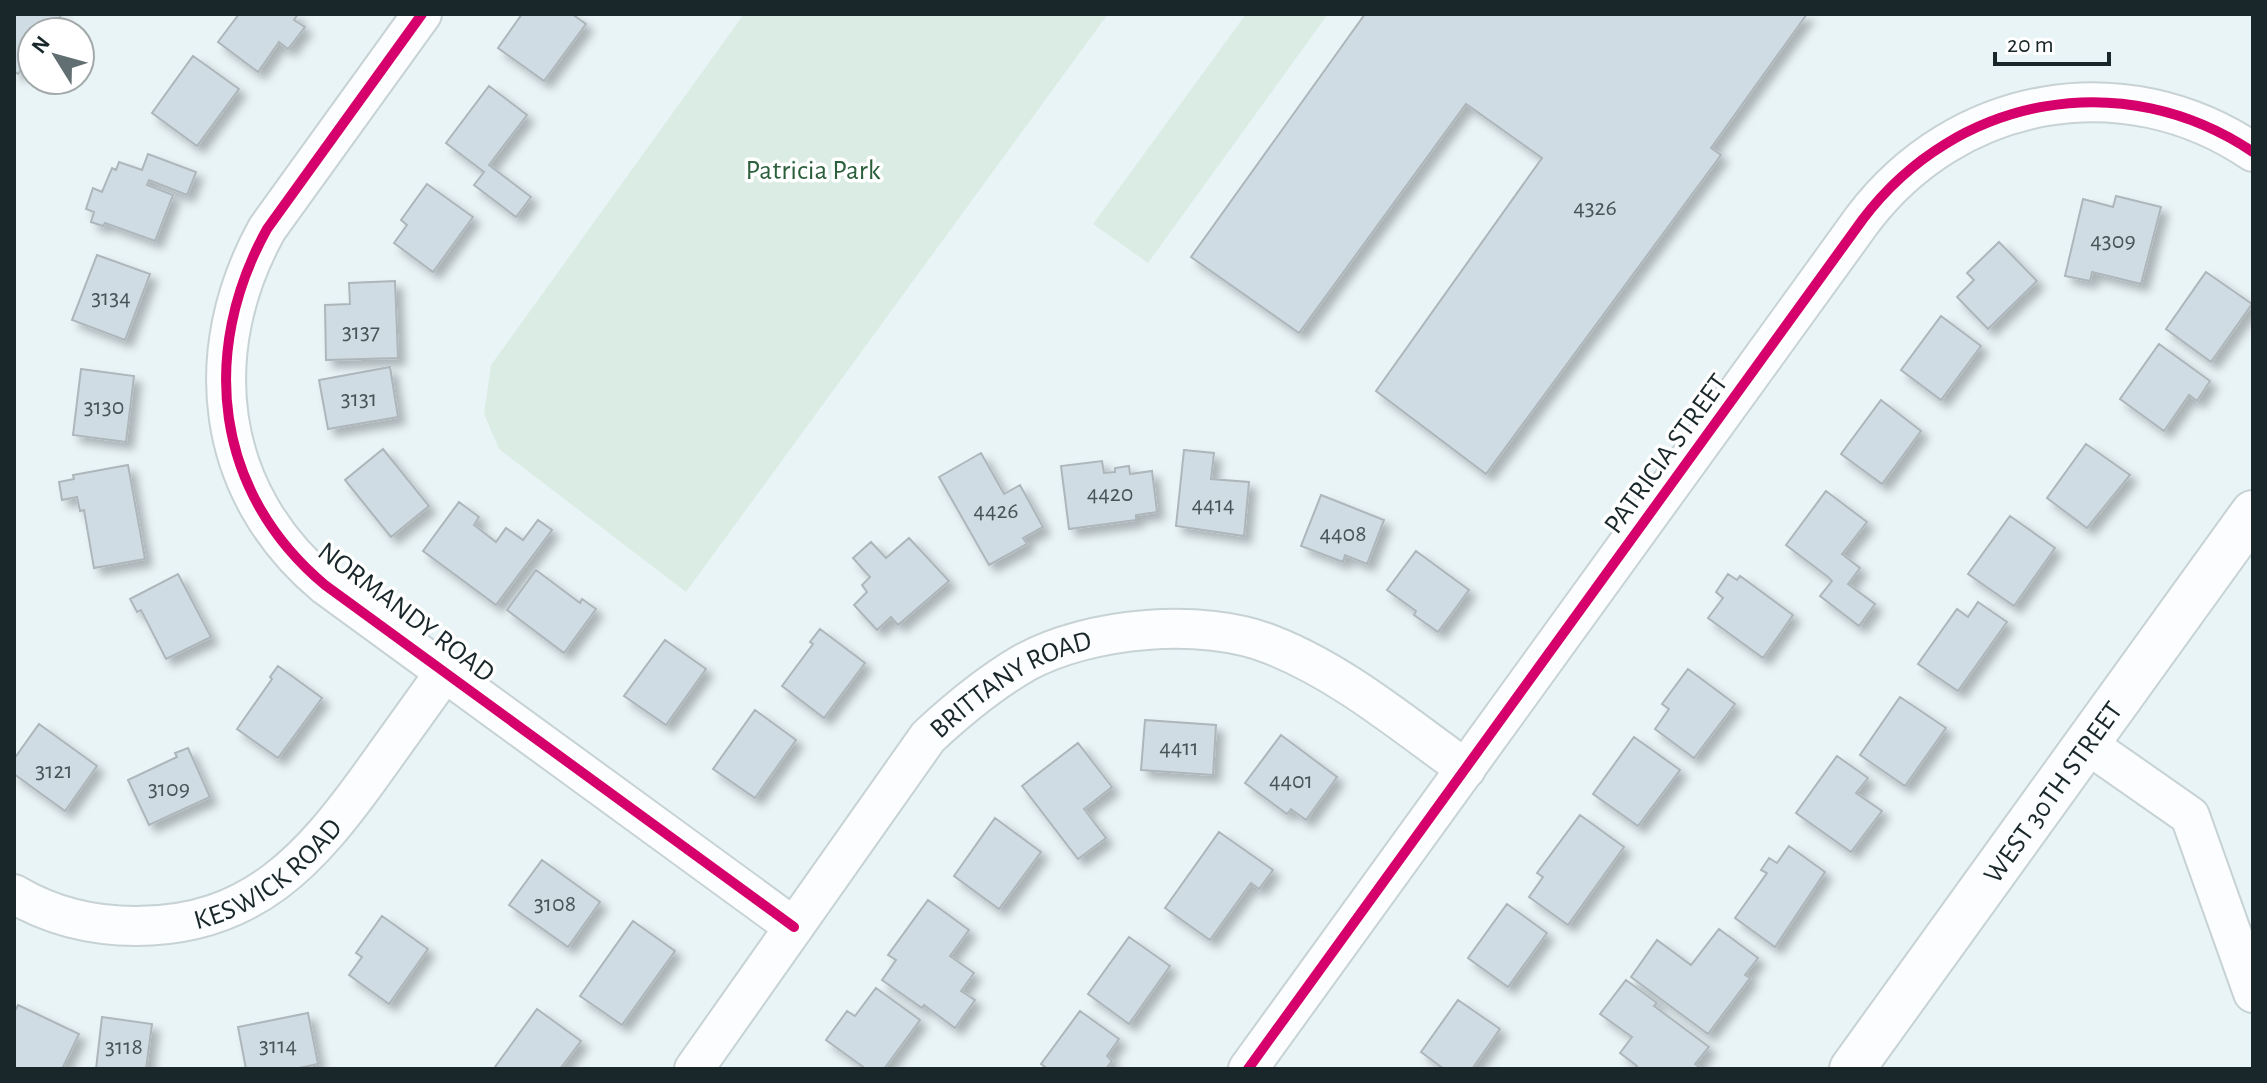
<svg xmlns="http://www.w3.org/2000/svg" width="2267" height="1083" viewBox="0 0 2267 1083" font-family="'Alegreya Sans',sans-serif">
	<style>
		.green { fill: #dbece4 }
		.building { fill: #d0dce3; stroke: #adb6bb; stroke-width: 2; filter: url(#shadow) }
		.lines { fill: none; stroke-linecap: round; stroke-linejoin: round }
		.minor-casing { stroke: #c7d2d5; stroke-width: 42 }
		.secondary-casing { stroke: #c7d2d5; stroke-width: 48 }
		.minor { stroke: #fcfdfe; stroke-width: 38 }
		.secondary { stroke: #fcfdfe; stroke-width: 44 }
		.cycleway-casing { stroke: #fff; stroke-width: 15 }
		.cycleway { stroke: #d6006c; stroke-width: 10 }
		.labels { text-anchor: middle; stroke-width: 7; stroke-linejoin: round; paint-order: stroke }
		.number-label { font-size: 24px; fill: #475458 }
		.park-label { font-size: 28px; fill: #2c603c; stroke: #fff }
		.street-label { font-size: 28px; fill: #19272a; stroke: #fff }
	</style>
	<defs>
		<filter id="shadow"><feDropShadow dx="7" dy="7" stdDeviation="4" flood-color="#0004"/></filter>
	</defs>
	<rect width="100%" height="100%" fill="#e9f4f7"/>
	<!-- green -->
	<path class="green" d="M 744,14 L 1108,14 L 686,592 L 499,449 L 484,414 L 491,365 Z
		M 1246,14 L 1328,14 L 1148,263 L 1093,224 Z"/>
	<!-- building -->
	<path class="building" d="M 14,14 L 62,14 L 49,32 L 32,32 L 32,55 L 18,74 L 14,71 Z
		M 239,14 L 298,14 L 294,20 L 305,27 L 288,49 L 279,42 L 258,72 L 218,42 Z
		M 522,14 L 572,14 L 586,24 L 544,81 L 498,48 Z
		M 1365,14 L 1807,14 L 1711,148 L 1721,155 L 1486,474 L 1376,391 L 1542,158 L 1466,104 L 1299,333 L 1191,257 Z
		M 193,56 L 239,89 L 197,146 L 152,113 Z
		M 489,86 L 527,115 L 489,165 L 531,197 L 516,217 L 474,185 L 484,172 L 446,143 Z
		M 148,154 L 196,172 L 187,195 L 149,180 L 147,185 L 173,195 L 155,241 L 105,223 L 103,226 L 91,222 L 94,212 L 86,209 L 93,188 L 102,192 L 112,168 L 116,170 L 119,162 L 142,170 Z
		M 427,184 L 473,217 L 433,272 L 394,243 L 407,225 L 401,220 Z
		M 2116,196 L 2161,207 L 2141,284 L 2092,272 L 2090,281 L 2065,276 L 2083,199 L 2113,207 Z
		M 1999,242 L 2037,281 L 1988,329 L 1957,297 L 1974,280 L 1967,273 Z
		M 97,255 L 150,274 L 125,340 L 72,320 Z
		M 2206,272 L 2252,304 L 2211,362 L 2166,329 Z
		M 395,281 L 398,358 L 326,360 L 325,305 L 350,304 L 349,283 Z
		M 1941,316 L 1981,346 L 1941,400 L 1901,370 Z
		M 2159,344 L 2210,381 L 2197,401 L 2189,395 L 2164,431 L 2120,399 Z
		M 390,367 L 398,417 L 328,429 L 319,380 Z
		M 81,369 L 134,376 L 126,442 L 73,435 Z
		M 1881,400 L 1921,431 L 1882,484 L 1841,454 Z
		M 2086,444 L 2130,475 L 2087,528 L 2047,498 Z
		M 383,449 L 429,506 L 391,537 L 345,480 Z
		M 1184,450 L 1214,453 L 1211,479 L 1249,482 L 1244,536 L 1176,526 Z
		M 981,453 L 1004,494 L 1020,485 L 1043,527 L 1023,538 L 1027,544 L 989,565 L 939,477 Z
		M 1102,461 L 1104,473 L 1115,472 L 1115,468 L 1129,466 L 1130,474 L 1152,471 L 1157,512 L 1136,515 L 1136,520 L 1069,529 L 1061,466 Z
		M 128,465 L 145,559 L 94,568 L 84,510 L 80,511 L 77,497 L 62,500 L 59,482 L 74,479 L 73,475 Z
		M 1826,491 L 1867,522 L 1842,554 L 1860,568 L 1848,584 L 1875,604 L 1859,626 L 1820,596 L 1832,581 L 1828,577 L 1786,545 Z
		M 1321,495 L 1384,520 L 1367,564 L 1345,555 L 1343,562 L 1301,546 Z
		M 459,502 L 479,517 L 474,525 L 496,542 L 506,528 L 523,540 L 538,520 L 552,530 L 496,605 L 423,551 Z
		M 2010,516 L 2055,548 L 2014,606 L 1968,574 Z
		M 909,538 L 949,581 L 898,625 L 891,617 L 877,630 L 854,605 L 867,592 L 862,585 L 870,577 L 853,558 L 871,542 L 886,558 Z
		M 1416,551 L 1469,590 L 1438,632 L 1414,615 L 1416,611 L 1387,590 Z
		M 536,570 L 580,603 L 582,599 L 596,609 L 564,653 L 507,610 Z
		M 178,574 L 211,637 L 166,659 L 141,610 L 137,612 L 130,599 Z
		M 1728,574 L 1737,580 L 1740,576 L 1793,615 L 1763,658 L 1708,618 L 1723,598 L 1716,592 Z
		M 1978,602 L 2007,622 L 1958,691 L 1918,664 L 1957,609 L 1968,617 Z
		M 820,629 L 865,663 L 824,718 L 782,686 L 813,644 L 810,642 Z
		M 665,640 L 706,669 L 666,725 L 624,696 Z
		M 278,666 L 322,698 L 278,758 L 237,729 L 272,679 L 270,677 Z
		M 1688,669 L 1735,704 L 1694,758 L 1655,729 L 1669,709 L 1662,704 Z
		M 1900,697 L 1946,728 L 1905,786 L 1860,755 Z
		M 755,710 L 796,740 L 755,798 L 713,769 Z
		M 1145,720 L 1216,725 L 1213,775 L 1141,770 Z
		M 39,724 L 97,766 L 65,811 L 14,774 L 14,759 Z
		M 1281,735 L 1337,777 L 1306,820 L 1291,809 L 1287,814 L 1245,783 Z
		M 1634,737 L 1680,770 L 1638,826 L 1593,794 Z
		M 1078,743 L 1112,787 L 1084,809 L 1106,838 L 1078,859 L 1022,786 Z
		M 188,748 L 210,797 L 149,825 L 128,780 L 177,757 L 175,753 Z
		M 1837,756 L 1868,778 L 1856,793 L 1882,811 L 1851,852 L 1796,813 Z
		M 1580,815 L 1624,847 L 1568,925 L 1529,897 L 1543,877 L 1537,873 Z
		M 995,818 L 1041,852 L 999,909 L 954,876 Z
		M 1219,832 L 1273,870 L 1259,889 L 1251,883 L 1210,940 L 1165,908 Z
		M 1789,846 L 1825,872 L 1775,947 L 1735,918 L 1767,873 L 1761,870 L 1769,858 L 1777,863 Z
		M 542,860 L 600,902 L 568,947 L 509,905 Z
		M 928,900 L 969,930 L 950,956 L 974,973 L 961,991 L 975,1000 L 955,1028 L 924,1005 L 922,1008 L 882,980 L 896,960 L 888,955 Z
		M 1507,904 L 1547,933 L 1508,987 L 1468,958 Z
		M 382,916 L 428,949 L 389,1004 L 349,975 L 362,957 L 356,953 Z
		M 633,921 L 675,951 L 622,1025 L 580,996 Z
		M 1719,929 L 1758,958 L 1745,975 L 1750,978 L 1708,1034 L 1631,977 L 1657,940 L 1691,965 Z
		M 1129,937 L 1170,966 L 1129,1024 L 1088,994 Z
		M 1626,980 L 1657,1003 L 1654,1006 L 1709,1047 L 1695,1064 L 1702,1069 L 1635,1069 L 1637,1066 L 1620,1053 L 1632,1037 L 1600,1014 Z
		M 876,988 L 920,1020 L 884,1069 L 866,1069 L 826,1040 L 847,1011 L 855,1016 Z
		M 1458,1000 L 1500,1029 L 1472,1069 L 1444,1069 L 1421,1052 Z
		M 18,1005 L 79,1034 L 62,1069 L 14,1069 L 14,1013 Z
		M 537,1009 L 581,1041 L 560,1069 L 498,1069 L 495,1067 Z
		M 1080,1011 L 1119,1039 L 1107,1056 L 1112,1061 L 1106,1069 L 1048,1069 L 1041,1064 Z
		M 308,1013 L 318,1064 L 294,1069 L 246,1069 L 238,1027 Z
		M 102,1017 L 152,1024 L 146,1069 L 96,1069 Z"/>
	<g class="lines">
		<defs>
			<g id="minor">
				<path d="M 422,14 L 267,229 C 199,352 214,492 325,585 L 794,927"/>
				<path d="M 2087,744 L 2190,816 L 2253,993"/>
				<path id="s1" d="M 14,894 C 51,916 93,926 136,926 C 253,926 311,859 374,771 C 398,738 421,705 445,672"/>
				<path id="s2" d="M 694,1069 L 928,737 C 958,709 988,684 1024,663 C 1089,627 1203,617 1272,645 C 1343,673 1404,725 1466,769"/>
				<path d="M 1248,1069 L 1863,219 C 1957,95 2124,65 2253,152"/>
			</g>
			<g id="secondary">
				<path id="s3" d="M 1852,1069 L 2253,513"/>
			</g>
		</defs>
		<!-- minor casing -->
		<use href="#minor" class="minor-casing"/>
		<!-- secondary casing -->
		<use href="#secondary" class="secondary-casing"/>
		<!-- minor -->
		<use href="#minor" class="minor"/>
		<!-- secondary -->
		<use href="#secondary" class="secondary"/>
		<defs>
			<path id="cycleway" d="M 422,14 L 267,229 C 199,352 214,492 325,585 L 794,927
				M 1248,1069 L 1863,219 C 1957,95 2124,65 2253,152"/>
		</defs>
		<!-- cycleway casing -->
		<use href="#cycleway" class="cycleway-casing"/>
		<!-- cycleway -->
		<use href="#cycleway" class="cycleway"/>
	</g>
	<g class="labels">
		<!-- number labels -->
		<g class="number-label">
			<text x="1595" y="215">4326</text>
			<text x="2113" y="248">4309</text>
			<text x="111" y="305">3134</text>
			<text x="361" y="339">3137</text>
			<text x="359" y="406">3131</text>
			<text x="104" y="414">3130</text>
			<text x="1110" y="501">4420</text>
			<text x="1213" y="512">4414</text>
			<text x="996" y="518">4426</text>
			<text x="1343" y="541">4408</text>
			<text x="1179" y="755">4411</text>
			<text x="54" y="778">3121</text>
			<text x="1291" y="788">4401</text>
			<text x="169" y="796">3109</text>
			<text x="555" y="911">3108</text>
			<text x="278" y="1053">3114</text>
			<text x="124" y="1054">3118</text>
		</g>
		<!-- park labels -->
		<g class="park-label">
			<text x="813" y="179">Patricia Park</text>
		</g>
		<!-- street labels -->
		<g class="street-label">
			<text transform="translate(1665 453) rotate(-54)" y="10">PATRICIA STREET</text>
			<text transform="translate(407 611) rotate(37)" y="10">NORMANDY ROAD</text>
			<text dy="10" stroke="none"><textPath href="#s2" startOffset="506">BRITTANY ROAD</textPath></text>
			<text dy="10" stroke="none"><textPath href="#s3" startOffset="342">WEST 30TH STREET</textPath></text>
			<text dy="10" stroke="none"><textPath href="#s1" startOffset="274">KESWICK ROAD</textPath></text>
		</g>
	</g>
	<!-- border -->
	<rect width="2267" height="1083" fill="none" stroke="#19272a" stroke-width="32"/>
	<!-- north arrow -->
	<g transform="translate(56 56) rotate(307)"><circle r="38" fill="#ffffff" stroke="#a3a9aa" stroke-width="2"/>
	<path d="M0-6L14 30L0 20L-14 30Z" fill="#626f72"/>
	<text y="-12" font-size="22" font-weight="bold" text-anchor="middle" fill="#19272a">N</text>
	</g>
	<!-- scale -->
	<path d="M1995 52v12h114v-12" fill="none" stroke="#19272a" stroke-width="4"/>
	<text x="2007" y="52" font-size="24" fill="#19272a" stroke="#ffffff" stroke-width="6" paint-order="stroke">20 m</text>
</svg>
